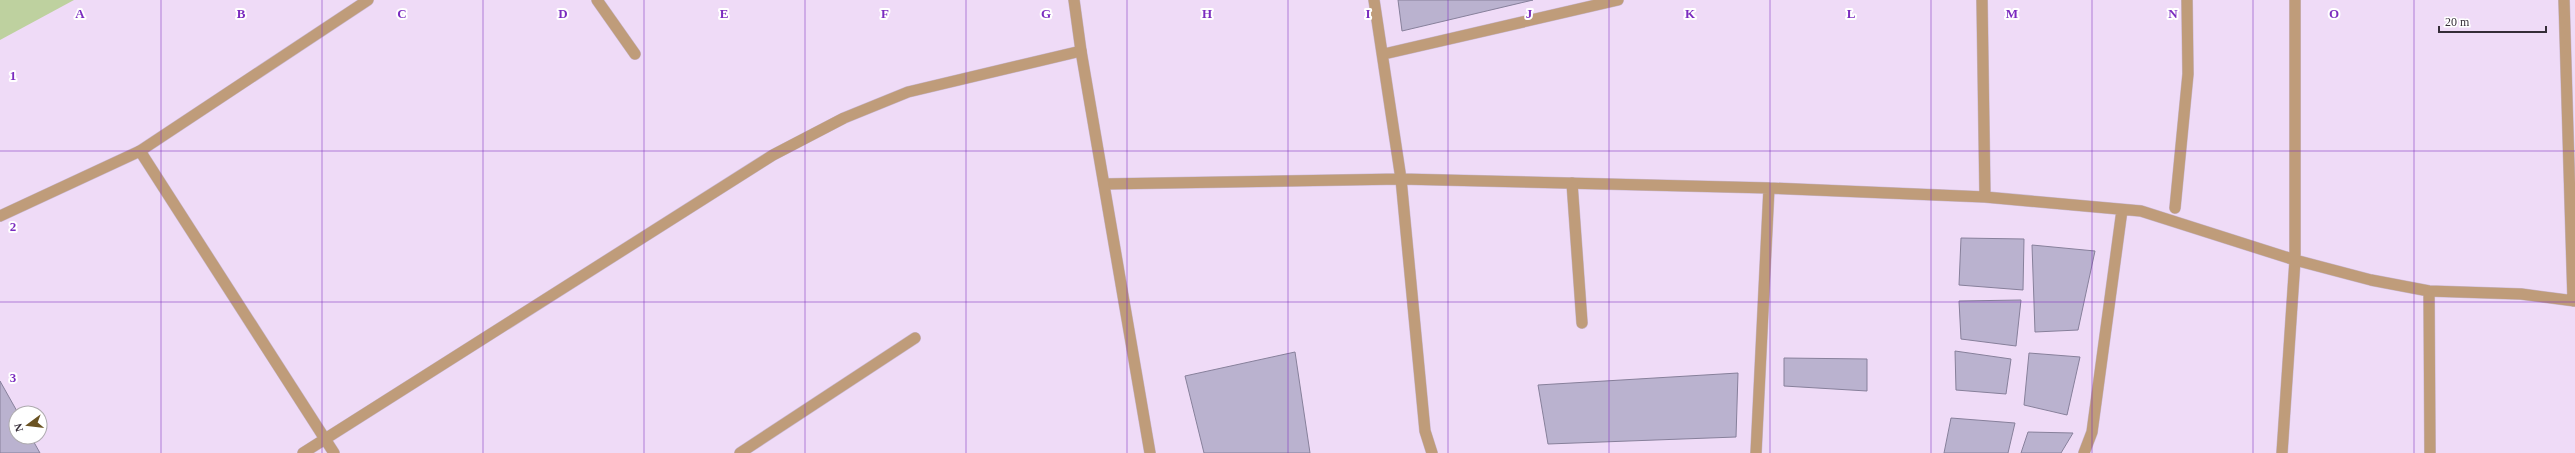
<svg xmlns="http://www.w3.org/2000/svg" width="2575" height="453" viewBox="0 0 2575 453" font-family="'Times New Roman',serif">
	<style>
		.green { fill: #bed19f }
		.building { fill: #bab2cf; stroke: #87809b }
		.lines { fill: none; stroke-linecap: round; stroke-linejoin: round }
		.minor-casing { stroke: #cab8d1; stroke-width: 12 }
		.tertiary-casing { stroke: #cab8d1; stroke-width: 12 }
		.minor { stroke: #bf9c7a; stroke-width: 11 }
		.tertiary { stroke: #bf9c7a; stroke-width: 11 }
		.grid { fill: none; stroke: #7b2cbf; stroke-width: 1; stroke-opacity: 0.55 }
		.grid-label { font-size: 13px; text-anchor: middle; font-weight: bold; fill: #7b2cbf; stroke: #fff; stroke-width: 4; stroke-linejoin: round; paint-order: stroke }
	</style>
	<rect width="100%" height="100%" fill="#efdbf7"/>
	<!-- green -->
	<path class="green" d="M 0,0 L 74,0 L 0,40 Z"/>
	<!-- building -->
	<path class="building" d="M 1398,0 L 1533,0 L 1402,31 Z
		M 1961,238 L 2024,239 L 2023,290 L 1959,285 Z
		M 2032,245 L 2095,251 L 2078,330 L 2035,332 Z
		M 2021,300 L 2016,346 L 1961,339 L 1959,301 Z
		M 1955,351 L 2011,359 L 2006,394 L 1956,390 Z
		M 1295,352 L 1310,453 L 1204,453 L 1185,376 Z
		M 2029,353 L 2080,357 L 2067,415 L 2024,405 Z
		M 1784,358 L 1867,359 L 1867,391 L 1784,386 Z
		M 1738,373 L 1736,437 L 1548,444 L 1538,385 Z
		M 0,381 L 18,413 L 16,437 L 31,437 L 40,453 L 0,453 Z
		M 1951,418 L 2015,423 L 2008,453 L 1944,453 Z
		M 2028,432 L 2073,433 L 2061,453 L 2021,453 Z"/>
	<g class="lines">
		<defs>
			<path id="minor" d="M 597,0 L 635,54
				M 1374,0 L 1401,179 L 1425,431 L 1432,453
				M 1982,0 L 1985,197
				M 2564,0 L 2573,301
				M 1384,54 L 1618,0
				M 140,151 L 334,453
				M 1104,184 L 1401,179 L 1769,188 L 1985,197 L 2141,211 L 2295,260 L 2371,280 L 2429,291 L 2521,294 L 2575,301
				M 2175,208 L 2188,74 L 2187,0
				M 2429,291 L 2430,453
				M 303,453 L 773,155 L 844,118 L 908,92 L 1081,51
				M 740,453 L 915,338
				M 1756,453 L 1769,188
				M 2084,453 L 2092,432 L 2122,210
				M 2282,453 L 2295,260 L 2295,0"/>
			<path id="tertiary" d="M 1074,0 L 1081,51 L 1150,453
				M 1572,183 L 1582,323
				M 0,216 L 140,151 L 368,0"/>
		</defs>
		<!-- minor casing -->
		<use href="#minor" class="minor-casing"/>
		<!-- tertiary casing -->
		<use href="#tertiary" class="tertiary-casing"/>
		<!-- minor -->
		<use href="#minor" class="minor"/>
		<!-- tertiary -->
		<use href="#tertiary" class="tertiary"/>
	</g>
	<!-- grid -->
	<path class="grid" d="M 161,0 L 161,453M 322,0 L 322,453M 483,0 L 483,453M 644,0 L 644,453M 805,0 L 805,453M 966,0 L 966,453M 1127,0 L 1127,453M 1288,0 L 1288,453M 1448,0 L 1448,453M 1609,0 L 1609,453M 1770,0 L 1770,453M 1931,0 L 1931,453M 2092,0 L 2092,453M 2253,0 L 2253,453M 2414,0 L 2414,453M 0,151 L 2575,151M 0,302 L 2575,302"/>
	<g class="grid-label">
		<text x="80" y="18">A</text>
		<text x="241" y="18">B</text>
		<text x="402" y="18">C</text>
		<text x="563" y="18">D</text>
		<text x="724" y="18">E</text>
		<text x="885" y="18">F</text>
		<text x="1046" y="18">G</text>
		<text x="1207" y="18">H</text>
		<text x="1368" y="18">I</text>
		<text x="1529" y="18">J</text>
		<text x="1690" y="18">K</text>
		<text x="1851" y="18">L</text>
		<text x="2012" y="18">M</text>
		<text x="2173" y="18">N</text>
		<text x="2334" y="18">O</text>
		<text x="13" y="80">1</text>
		<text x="13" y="231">2</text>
		<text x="13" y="382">3</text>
	</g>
	<!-- north arrow -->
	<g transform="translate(28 425) rotate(255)"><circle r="19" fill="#ffffff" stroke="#aeabaf"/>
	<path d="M0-3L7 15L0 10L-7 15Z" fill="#6a5222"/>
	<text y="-6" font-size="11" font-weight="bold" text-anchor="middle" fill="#352d38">N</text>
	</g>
	<!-- scale -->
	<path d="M2439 26v6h107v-6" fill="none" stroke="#352d38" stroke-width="2"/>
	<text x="2445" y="26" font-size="12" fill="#352d38" stroke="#ffffff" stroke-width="3" paint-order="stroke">20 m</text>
</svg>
